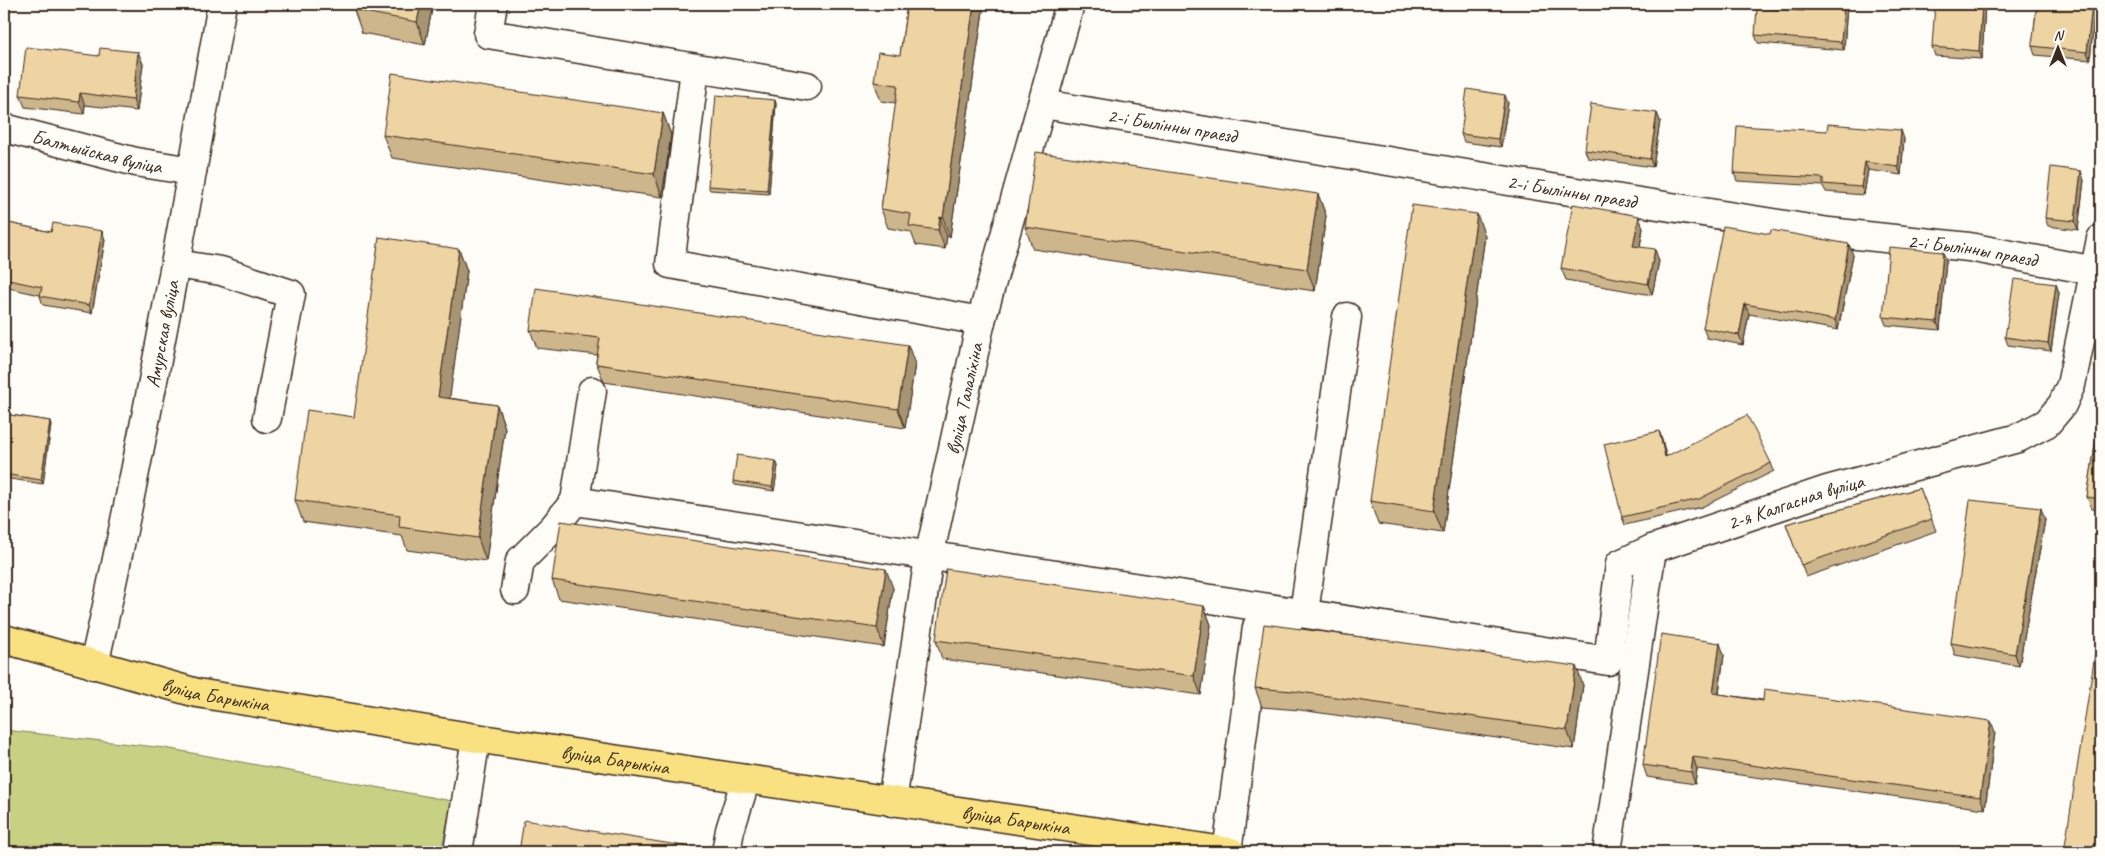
<svg xmlns="http://www.w3.org/2000/svg" width="2105" height="856" viewBox="0 0 2105 856" font-family="Caveat,sans-serif">
	<style>
		.park { fill: #c6d184; stroke: #807e51 }
		.lines { fill: none; stroke-linecap: round; stroke-linejoin: round }
		.minor-casing { stroke: #3b2a1e; stroke-width: 31 }
		.major-casing { stroke: #3b2a1e; stroke-width: 31 }
		.minor { stroke: #fdfcf7; stroke-width: 28 }
		.major { stroke: #f9e181; stroke-width: 28 }
		.wall { fill: #cdb58c; stroke: #3b2a1e }
		.shaded-wall { fill: #a79472; stroke: #3b2a1e }
		.building { fill: #eed3a3; stroke: #3b2a1e }
		.labels { text-anchor: middle; stroke-width: 4; stroke-linejoin: round; paint-order: stroke }
		.street-label { font-size: 20px; fill: #3b2a1e; stroke: #fdfcf7 }
	</style>
	<rect width="100%" height="100%" fill="#fdfcf7"/>
	<filter id="ink" filterUnits="userSpaceOnUse"><feTurbulence type="fractalNoise" baseFrequency=".02" numOctaves="2"/><feDisplacementMap in="SourceGraphic" scale="10" xChannelSelector="R" yChannelSelector="G"/><feConvolveMatrix kernelMatrix="1 2 1 2 8 2 1 2 1" color-interpolation-filters="sRGB"/></filter>
	<g filter="url(#ink)">
		<!-- park -->
		<path class="park" d="M 4,730 L 165,748 L 452,801 L 441,852 L 4,852 Z"/>
		<g class="lines">
			<defs>
				<g id="minor">
					<path d="M 493,4 L 488,34 L 807,86"/>
					<path d="M 695,69 L 670,264 L 981,321"/>
					<path id="s1" d="M 1043,104 L 1551,188 L 1829,232 L 1969,247 L 2101,272"/>
					<path id="s2" d="M 4,128 L 136,162 L 192,171"/>
					<path d="M 176,264 L 221,271 L 291,294 L 267,418"/>
					<path id="s3" d="M 592,391 L 575,501 C 919,555 1264,606 1608,661 L 1620,564 L 1652,549 L 1827,490 L 2018,438 L 2047,423 L 2062,405 L 2071,385 L 2101,239"/>
					<path d="M 515,590 L 520,561 L 553,528 L 575,501"/>
					<path id="s4" d="M 94,665 C 143,446 183,225 222,4"/>
					<path id="s5" d="M 892,802 L 929,557 L 981,321 L 1070,4"/>
					<path d="M 458,852 L 476,738"/>
					<path d="M 726,852 L 730,830 L 746,779"/>
					<path d="M 1227,852 L 1257,627 L 1304,612 L 1347,317"/>
					<path d="M 1607,852 L 1652,549"/>
				</g>
				<g id="major">
					<path id="s6" d="M 4,639 L 197,693 L 520,745 L 1231,852"/>
				</g>
			</defs>
			<!-- minor casing -->
			<use href="#minor" class="minor-casing"/>
			<!-- major casing -->
			<use href="#major" class="major-casing"/>
			<!-- minor -->
			<use href="#minor" class="minor"/>
			<!-- major -->
			<use href="#major" class="major"/>
		</g>
		<!-- wall -->
		<path class="wall" d="M 433,4 L 425,45 L 362,33 L 354,10 Z
			M 907,4 L 984,4 L 950,237 L 947,236 L 945,249 L 916,245 L 911,232 L 888,228 L 881,209 L 896,103 L 881,101 L 874,82 L 900,55 Z
			M 1680,4 L 1731,4 L 1731,10 L 1681,6 Z
			M 1847,4 L 1844,50 L 1758,43 L 1755,35 L 1804,11 Z
			M 1985,4 L 1982,59 L 1935,56 L 1932,47 Z
			M 2037,4 L 2093,4 L 2095,8 L 2090,60 L 2035,55 L 2032,46 Z
			M 138,52 L 143,64 L 137,111 L 85,105 L 84,114 L 25,107 L 20,95 L 99,56 Z
			M 775,100 L 776,104 L 769,194 L 710,190 L 708,186 Z
			M 1508,103 L 1501,147 L 1464,142 L 1461,134 Z
			M 663,113 L 671,135 L 662,197 L 392,158 L 383,135 Z
			M 1657,113 L 1660,121 L 1653,167 L 1588,158 L 1585,150 Z
			M 1904,139 L 1901,175 L 1868,170 L 1864,195 L 1826,192 L 1823,186 L 1737,181 L 1734,173 Z
			M 2084,180 L 2078,230 L 2048,226 L 2045,218 Z
			M 1318,194 L 1326,216 L 1315,291 L 1033,249 L 1025,227 Z
			M 4,222 L 51,232 L 102,231 L 105,240 L 92,313 L 43,305 L 40,296 L 40,295 L 4,287 Z
			M 1643,228 L 1640,247 L 1659,261 L 1652,295 L 1566,280 L 1561,268 Z
			M 1770,234 L 1853,255 L 1838,330 L 1749,314 L 1743,345 L 1707,338 L 1703,328 Z
			M 1485,236 L 1443,533 L 1378,524 L 1370,501 Z
			M 459,249 L 467,271 L 449,398 L 497,405 L 505,428 L 486,561 L 407,550 L 402,536 L 303,522 L 295,500 L 354,417 Z
			M 1946,260 L 1940,330 L 1886,325 L 1883,317 Z
			M 2056,284 L 2059,293 L 2051,351 L 2008,345 L 2005,337 Z
			M 530,330 L 915,364 L 905,428 L 604,382 L 596,362 L 597,355 L 537,348 Z
			M 2101,408 L 2101,510 L 2092,509 L 2087,497 Z
			M 4,414 L 50,421 L 51,425 L 43,484 L 4,478 Z
			M 1659,431 L 1662,439 L 1666,456 L 1771,463 L 1774,471 L 1702,507 L 1625,525 L 1622,517 Z
			M 776,461 L 778,466 L 774,491 L 735,485 L 733,481 Z
			M 1920,488 L 1936,531 L 1806,577 L 1786,524 Z
			M 2045,520 L 2019,666 L 1955,655 L 1951,643 Z
			M 552,580 L 893,588 L 884,647 L 559,599 Z
			M 1204,606 L 1211,625 L 1201,695 L 942,659 L 936,640 Z
			M 1724,655 L 1719,694 L 1995,732 L 1985,809 L 1697,769 L 1695,784 L 1647,777 L 1643,765 Z
			M 1583,685 L 1574,749 L 1300,710 L 1262,707 L 1255,688 Z"/>
		<!-- shaded-wall -->
		<path class="shaded-wall" d="M 421,4 L 433,4 L 425,45 L 417,22 Z
			M 974,4 L 984,4 L 950,237 L 943,218 Z
			M 1729,4 L 1731,4 L 1731,10 Z
			M 1844,4 L 1847,4 L 1844,50 L 1841,42 Z
			M 1982,4 L 1985,4 L 1982,59 L 1979,51 Z
			M 2092,4 L 2093,4 L 2095,8 L 2090,60 L 2087,52 Z
			M 138,52 L 143,64 L 137,111 L 133,100 Z
			M 80,93 L 85,105 L 84,114 L 79,102 Z
			M 1505,95 L 1508,103 L 1501,147 L 1498,139 Z
			M 775,100 L 776,104 L 769,194 L 767,190 Z
			M 663,113 L 671,135 L 662,197 L 654,174 Z
			M 1657,113 L 1660,121 L 1653,167 L 1650,159 Z
			M 1901,130 L 1904,139 L 1901,175 L 1898,167 Z
			M 1865,162 L 1868,170 L 1864,195 L 1861,187 Z
			M 2081,171 L 2084,180 L 2078,230 L 2075,221 Z
			M 1318,194 L 1326,216 L 1315,291 L 1307,269 Z
			M 1477,214 L 1485,236 L 1443,533 L 1434,511 Z
			M 1639,216 L 1643,228 L 1638,257 L 1633,246 Z
			M 940,217 L 947,236 L 945,249 L 938,230 Z
			M 102,231 L 105,240 L 92,313 L 89,305 Z
			M 1849,244 L 1853,255 L 1838,330 L 1835,320 Z
			M 459,249 L 467,271 L 447,419 L 438,397 Z
			M 1655,249 L 1659,261 L 1652,295 L 1648,284 Z
			M 1943,252 L 1946,260 L 1940,330 L 1937,322 Z
			M 2056,284 L 2059,293 L 2051,351 L 2048,343 Z
			M 1745,304 L 1749,314 L 1743,345 L 1739,335 Z
			M 908,345 L 915,364 L 905,428 L 898,409 Z
			M 497,405 L 505,428 L 486,561 L 478,538 Z
			M 50,421 L 51,425 L 43,484 L 41,480 Z
			M 1659,431 L 1662,439 L 1668,465 L 1665,457 Z
			M 776,461 L 778,466 L 774,491 L 772,487 Z
			M 2041,508 L 2045,520 L 2019,666 L 2015,654 Z
			M 886,569 L 893,588 L 884,647 L 877,628 Z
			M 1204,606 L 1211,625 L 1201,695 L 1194,676 Z
			M 1720,643 L 1724,655 L 1717,705 L 1713,693 Z
			M 1576,666 L 1583,685 L 1574,749 L 1567,730 Z
			M 1991,721 L 1995,732 L 1985,809 L 1980,797 Z
			M 1693,757 L 1697,769 L 1695,784 L 1691,772 Z"/>
		<!-- building -->
		<path class="building" d="M 356,4 L 421,4 L 417,22 L 354,10 Z
			M 907,4 L 974,4 L 943,218 L 940,217 L 938,230 L 909,226 L 911,214 L 881,209 L 898,85 L 874,82 L 878,52 L 900,55 Z
			M 1804,4 L 1844,4 L 1841,42 L 1755,35 L 1757,8 L 1804,11 Z
			M 1935,4 L 1982,4 L 1979,51 L 1932,47 Z
			M 2037,4 L 2092,4 L 2087,52 L 2032,46 Z
			M 26,47 L 99,56 L 100,48 L 138,52 L 133,100 L 80,93 L 79,102 L 20,95 Z
			M 392,73 L 663,113 L 654,174 L 383,135 Z
			M 1467,89 L 1505,95 L 1498,139 L 1461,134 Z
			M 716,95 L 775,100 L 767,190 L 708,186 Z
			M 1591,104 L 1657,113 L 1650,159 L 1585,150 Z
			M 1828,124 L 1901,130 L 1898,167 L 1865,162 L 1861,187 L 1823,184 L 1823,178 L 1734,173 L 1737,126 L 1827,131 Z
			M 1036,152 L 1318,194 L 1307,269 L 1025,227 Z
			M 2051,167 L 2081,171 L 2075,221 L 2045,218 Z
			M 1573,204 L 1639,216 L 1633,246 L 1655,249 L 1648,284 L 1561,268 Z
			M 1412,205 L 1477,214 L 1434,511 L 1370,501 Z
			M 4,222 L 51,232 L 53,223 L 102,231 L 89,305 L 40,296 L 42,287 L 4,279 Z
			M 1723,226 L 1770,234 L 1771,230 L 1849,244 L 1835,320 L 1745,304 L 1739,335 L 1703,328 Z
			M 379,237 L 459,249 L 438,397 L 497,405 L 478,538 L 399,527 L 400,515 L 295,500 L 307,410 L 354,417 Z
			M 1889,247 L 1943,252 L 1937,322 L 1883,317 Z
			M 2014,279 L 2056,284 L 2048,343 L 2005,337 Z
			M 536,288 L 908,345 L 898,409 L 597,364 L 596,362 L 600,338 L 530,330 Z
			M 2101,408 L 2101,499 L 2087,497 Z
			M 4,414 L 50,421 L 41,480 L 4,474 Z
			M 1747,415 L 1771,463 L 1699,499 L 1622,517 L 1604,444 L 1659,431 L 1665,457 Z
			M 737,455 L 776,461 L 772,487 L 733,481 Z
			M 1920,488 L 1932,519 L 1801,565 L 1786,524 Z
			M 1970,500 L 2041,508 L 2015,654 L 1951,643 Z
			M 561,521 L 886,569 L 877,628 L 552,580 Z
			M 946,569 L 1204,606 L 1194,676 L 936,640 Z
			M 1264,624 L 1576,666 L 1567,730 L 1293,691 L 1255,688 Z
			M 1661,634 L 1720,643 L 1713,693 L 1763,701 L 1764,689 L 1991,721 L 1980,797 L 1693,757 L 1691,772 L 1643,765 Z
			M 2097,641 L 2101,641 L 2101,852 L 2064,852 Z
			M 524,820 L 690,847 L 689,852 L 519,852 Z"/>
	</g>
	<g class="labels">
		<!-- street labels -->
		<g class="street-label">
			<text dy="7" stroke="none"><textPath href="#s1" startOffset="131">2-і Былінны праезд</textPath></text>
			<text dy="7" stroke="none"><textPath href="#s2" startOffset="96">Балтыйская вуліца</textPath></text>
			<text dy="7" stroke="none"><textPath href="#s1" startOffset="536">2-і Былінны праезд</textPath></text>
			<text dy="7" stroke="none"><textPath href="#s1" startOffset="941">2-і Былінны праезд</textPath></text>
			<text dy="7" stroke="none"><textPath href="#s4" startOffset="338">Амурская вуліца</textPath></text>
			<text dy="7" stroke="none"><textPath href="#s5" startOffset="410">вуліца Талаліхіна</textPath></text>
			<text dy="7" stroke="none"><textPath href="#s3" startOffset="1441">2-я Калгасная вуліца</textPath></text>
			<text dy="7" stroke="none"><textPath href="#s6" startOffset="219">вуліца Барыкіна</textPath></text>
			<text dy="7" stroke="none"><textPath href="#s6" startOffset="624">вуліца Барыкіна</textPath></text>
			<text dy="7" stroke="none"><textPath href="#s6" startOffset="1029">вуліца Барыкіна</textPath></text>
		</g>
	</g>
	<!-- margin -->
	<rect width="2105" height="856" fill="none" stroke="#fdfcf7" stroke-width="20"/>
	<rect x="10" y="10" width="2085" height="836" fill="none" stroke="#3b2a1e" stroke-width="2" filter="url(#ink)"/>
	<!-- north arrow -->
	<g transform="translate(2058 48)" stroke="#fdfcf7" stroke-width="4" paint-order="stroke">
	<path d="M0-4L9 19L0 12L-9 19Z" fill="#3b2a1e"/>
	<text y="-8" font-size="14" font-weight="bold" text-anchor="middle" fill="#3b2a1e">N</text>
	</g>
</svg>
